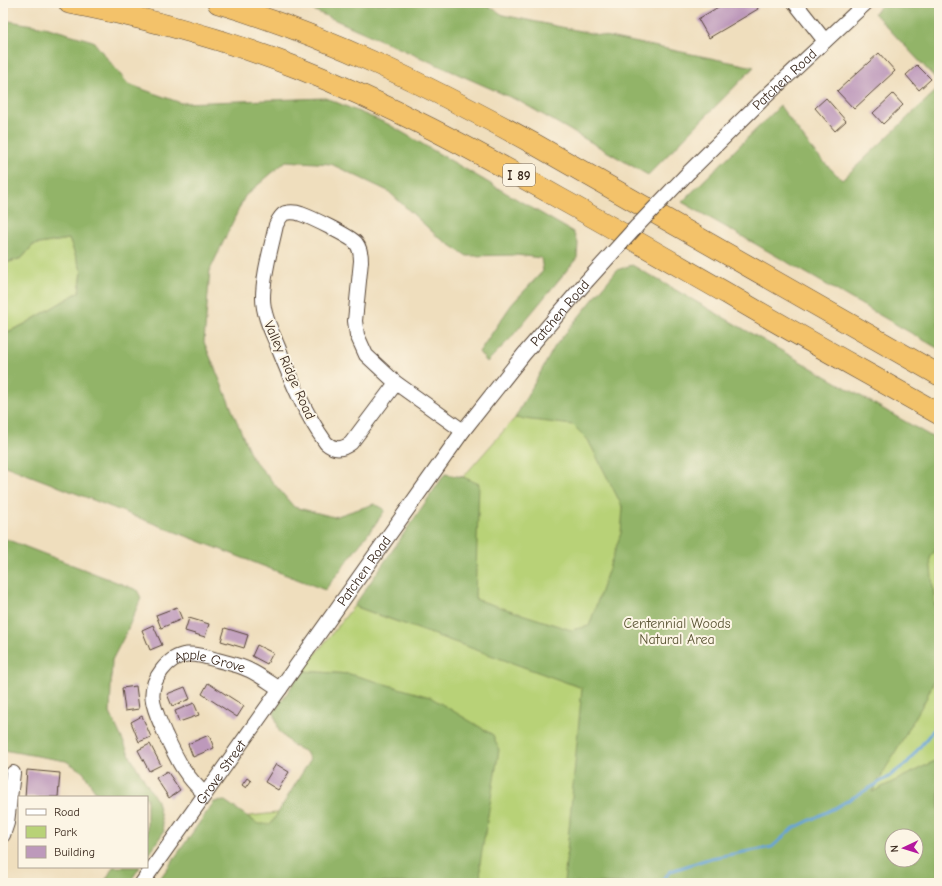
<svg xmlns="http://www.w3.org/2000/svg" width="942" height="886" viewBox="0 0 942 886" font-family="'Comic Neue',sans-serif">
	<style>
		.green { fill: #b8d277; stroke: #7a7e4a; fill-rule: evenodd }
		.forest { fill: #92b468; stroke: #666f43; fill-rule: evenodd }
		.lines { fill: none; stroke-linecap: round; stroke-linejoin: round }
		.stream { stroke: #67a4d8; stroke-width: 3 }
		.building { fill: #bd99bb }
		.minor-casing { stroke: #564536; stroke-width: 16 }
		.highway-casing { stroke: #564536; stroke-width: 22 }
		.minor { stroke: #fff; stroke-width: 14 }
		.highway { stroke: #f3c26a; stroke-width: 21 }
		.minor-bridge-casing { stroke: #564536; stroke-width: 16; stroke-linecap: butt }
		.minor-bridge { stroke: #fff; stroke-width: 14 }
		.labels { text-anchor: middle; stroke-width: 4; stroke-linejoin: round; paint-order: stroke }
		.shield { fill: #fcf5e5; stroke: #75675a; stroke-width: 1 }
		.shield-label { font-size: 13px; font-weight: bold; fill: #3b2a1e }
		.street-label { font-size: 14px; fill: #3b2a1e; stroke: #fcf5e5 }
		.park-label { font-size: 14px; fill: #5a5434; stroke: #fcf5e5 }
	</style>
	<rect width="100%" height="100%" fill="#fcf5e5"/>
	<filter id="ink" filterUnits="userSpaceOnUse"><feTurbulence type="fractalNoise" baseFrequency=".025" numOctaves="2"/><feDisplacementMap in="SourceGraphic" scale="8" xChannelSelector="R" yChannelSelector="G"/><feConvolveMatrix kernelMatrix="1 2 1 2 8 2 1 2 1" color-interpolation-filters="sRGB"/></filter>
	<filter id="wash" filterUnits="userSpaceOnUse"><feTurbulence type="fractalNoise" baseFrequency=".012" numOctaves="4" result="noise"/><feDisplacementMap in="SourceGraphic" scale="16" xChannelSelector="R" yChannelSelector="G"/><feGaussianBlur stdDeviation="0.9" result="paint"/><feColorMatrix in="noise" values="0 0 0 0 0 0 0 0 0 0 0 0 0 0 0 0 0 1.4 0 .05"/><feComposite in="paint" operator="in"/></filter>
	<g filter="url(#wash)">
		<rect width="100%" height="100%" fill="#efdebd"/>
		<!-- green -->
		<path class="green" d="M 69,239 L 82,272 L 79,292 L 23,325 L 3,334 L 3,264 L 22,258 L 33,245 Z
			M 627,306 L 939,493 L 939,883 L 162,883 L 207,821 L 363,803 L 350,674 L 302,671 L 354,606 L 398,622 L 471,481 L 463,477 L 515,418 L 526,419 ZM 892,836 L 916,836 L 916,860 L 892,860 Z"/>
		<!-- forest -->
		<path class="forest" d="M 297,3 L 484,3 L 503,15 L 754,67 L 648,175 L 519,101 Z
			M 884,3 L 939,3 L 939,82 L 874,13 Z
			M 3,20 L 45,27 L 93,41 L 128,84 L 181,103 L 326,98 L 388,124 L 573,232 L 578,243 L 577,258 L 509,340 L 487,362 L 479,352 L 512,304 L 543,271 L 541,258 L 516,255 L 467,256 L 438,237 L 388,191 L 331,164 L 286,161 L 245,196 L 210,270 L 204,342 L 252,458 L 294,507 L 334,517 L 374,504 L 385,510 L 374,526 L 325,590 L 3,465 L 3,334 L 23,325 L 79,292 L 82,272 L 69,239 L 33,245 L 22,258 L 3,264 Z
			M 939,88 L 939,349 L 682,202 L 780,106 L 814,152 L 842,180 Z
			M 632,265 L 939,441 L 939,545 L 930,558 L 936,615 L 939,628 L 939,669 L 926,699 L 872,792 L 939,759 L 939,883 L 564,883 L 582,688 L 354,606 L 445,474 L 463,477 L 479,484 L 475,599 L 571,630 L 589,626 L 621,533 L 623,508 L 588,440 L 573,425 L 515,418 L 555,346 L 617,270 ZM 892,836 L 916,836 L 916,860 L 892,860 Z
			M 3,538 L 137,590 L 141,598 L 126,633 L 112,660 L 110,713 L 131,758 L 157,801 L 164,831 L 147,857 L 147,797 L 99,797 L 83,772 L 66,761 L 3,750 Z
			M 302,671 L 350,674 L 430,697 L 493,735 L 499,750 L 480,863 L 481,883 L 157,883 L 214,802 L 225,801 L 258,824 L 271,824 L 310,760 L 306,752 L 293,746 L 279,731 L 274,712 Z
			M 113,867 L 140,867 L 129,883 L 104,883 Z"/>
		<g class="lines">
			<!-- stream -->
			<path class="stream" d="M 659,883 L 671,871 L 711,858 L 772,847 L 792,829 L 833,809 L 887,778 L 907,763 L 939,723"/>
		</g>
		<g id="blocks">
			<!-- building -->
			<path class="building" d="M 725,3 L 755,3 L 758,9 L 709,38 L 698,19 Z
				M 879,53 L 895,71 L 854,109 L 837,91 Z
				M 917,65 L 931,79 L 919,90 L 906,75 Z
				M 893,94 L 903,105 L 883,124 L 873,113 Z
				M 826,98 L 846,121 L 835,131 L 815,108 Z
				M 177,607 L 182,619 L 161,628 L 156,615 Z
				M 189,618 L 209,624 L 205,637 L 185,631 Z
				M 153,625 L 162,645 L 150,650 L 142,630 Z
				M 225,628 L 248,635 L 244,648 L 221,641 Z
				M 257,645 L 273,653 L 267,664 L 252,656 Z
				M 208,683 L 244,706 L 237,717 L 202,694 Z
				M 136,686 L 139,709 L 125,711 L 122,688 Z
				M 185,687 L 190,699 L 172,706 L 167,694 Z
				M 194,703 L 199,715 L 179,722 L 175,711 Z
				M 142,716 L 151,737 L 139,742 L 131,722 Z
				M 209,735 L 214,748 L 193,757 L 188,744 Z
				M 150,744 L 161,765 L 149,771 L 138,750 Z
				M 276,764 L 289,772 L 278,790 L 265,782 Z
				M 27,770 L 60,773 L 58,797 L 25,797 Z
				M 167,771 L 180,790 L 169,798 L 156,778 Z
				M 247,778 L 251,781 L 246,788 L 242,785 Z"/>
		</g>
	</g>
	<g filter="url(#ink)">
		<use href="#blocks" fill-opacity="0" stroke="#564536" stroke-width="1"/>
		<g class="lines">
			<defs>
				<g id="minor">
					<path d="M 795,3 L 825,41"/>
					<path id="s1" d="M 689,172 L 761,101 L 866,3"/>
					<path d="M 396,383 L 351,443 C 342,450 334,450 326,443 C 305,414 291,380 278,347 C 272,332 263,315 263,298 C 263,274 271,249 276,225 C 278,221 280,216 285,213 C 290,212 296,212 301,214 C 310,217 350,236 356,243 C 360,248 361,254 361,261 L 355,321 L 357,335 L 366,355 L 396,383 L 463,431"/>
					<path id="s2" d="M 205,794 C 184,775 177,759 165,734 C 155,710 144,693 162,670 C 178,649 195,653 217,660 C 228,663 239,665 249,670 C 260,675 270,683 280,689"/>
					<path d="M 3,835 L 7,823 L 13,773"/>
					<path id="s3" d="M 142,883 L 463,431 L 524,354 L 586,282"/>
				</g>
				<path id="highway" d="M 69,3 C 147,18 224,39 298,68 C 389,104 474,150 559,198 C 615,229 672,262 728,294 C 797,335 869,374 939,414
					M 218,3 C 330,36 434,89 536,145 L 939,375"/>
			</defs>
			<!-- minor casing -->
			<use href="#minor" class="minor-casing"/>
			<!-- highway casing -->
			<use href="#highway" class="highway-casing"/>
			<!-- minor -->
			<use href="#minor" class="minor"/>
			<!-- highway -->
			<use href="#highway" class="highway"/>
			<defs>
				<path id="minor-bridge" d="M 586,282 L 637,226 L 689,172"/>
			</defs>
			<!-- minor-bridge casing -->
			<use href="#minor-bridge" class="minor-bridge-casing"/>
			<!-- minor-bridge -->
			<use href="#minor-bridge" class="minor-bridge"/>
		</g>
	</g>
	<g class="labels">
		<!-- shield labels -->
		<rect class="shield" x="503" y="164" width="32" height="22" rx="3"/>
		<g class="shield-label">
			<text x="519" y="180">I 89</text>
		</g>
		<!-- street labels -->
		<g class="street-label">
			<text dy="5" stroke="none"><textPath href="#s1" startOffset="133">Patchen Road</textPath></text>
			<text dy="5" stroke="none"><textPath href="#s3" startOffset="707">Patchen Road</textPath></text>
			<text transform="translate(290 370) rotate(66)" y="5">Valley Ridge Road</text>
			<text dy="5" stroke="none"><textPath href="#s3" startOffset="383">Patchen Road</textPath></text>
			<text dy="5" stroke="none"><textPath href="#s2" startOffset="195">Apple Grove</textPath></text>
			<text dy="5" stroke="none"><textPath href="#s3" startOffset="136">Grove Street</textPath></text>
		</g>
		<!-- park labels -->
		<g class="park-label">
			<text x="677" y="628">Centennial Woods<tspan x="677" dy="16">Natural Area</tspan></text>
		</g>
	</g>
	<!-- margin -->
	<rect width="942" height="886" fill="none" stroke="#fcf5e5" stroke-width="16"/>
	<!-- legend -->
	<rect x="18" y="796" width="130" height="72" fill="#fcf5e5" stroke="#afa495"/>
	<rect x="26" y="809" width="20" height="6" fill="#ffffff" stroke="#afa495"/>
	<text x="54" y="816" font-size="12" fill="#3b2a1e">Road</text>
	<rect x="26" y="826" width="20" height="12" fill="#b8d277" stroke="#afa495"/>
	<text x="54" y="836" font-size="12" fill="#3b2a1e">Park</text>
	<rect x="26" y="846" width="20" height="12" fill="#bd99bb" stroke="#afa495"/>
	<text x="54" y="856" font-size="12" fill="#3b2a1e">Building</text>
	<!-- north arrow -->
	<g transform="translate(904 848) rotate(266)"><circle r="19" fill="#fcf5e5" stroke="#afa495"/>
	<path d="M0-3L7 15L0 10L-7 15Z" fill="#b5179e"/>
	<text y="-6" font-size="11" font-weight="bold" text-anchor="middle" fill="#3b2a1e">N</text>
	</g>
</svg>
